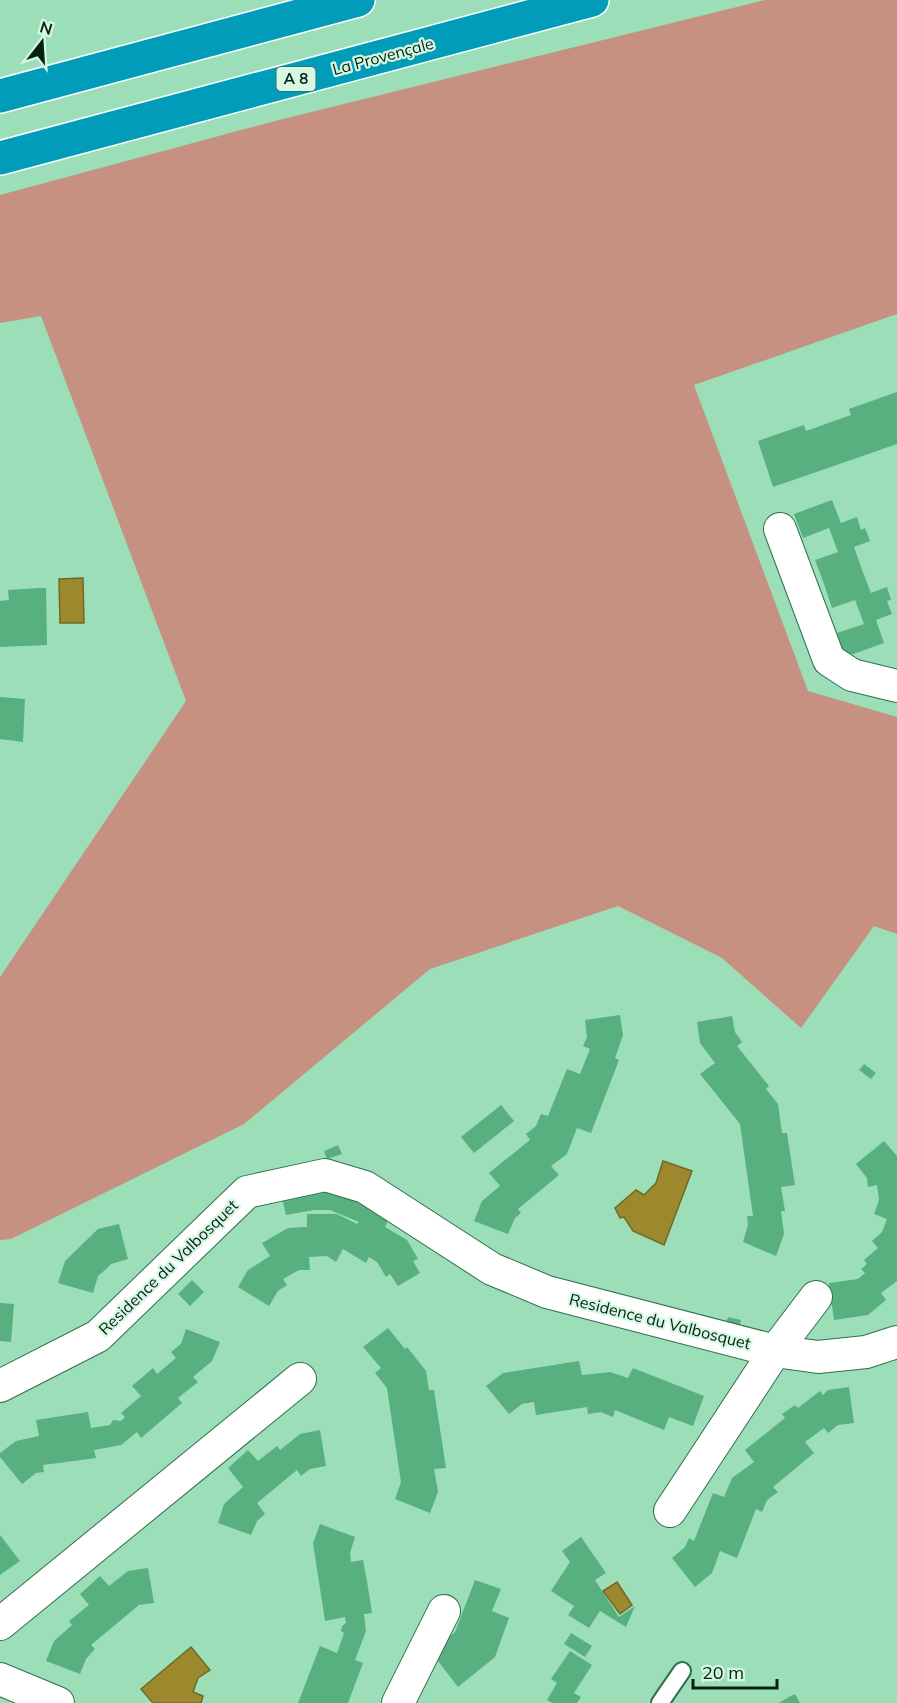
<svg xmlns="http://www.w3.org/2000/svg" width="897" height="1703" viewBox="0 0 897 1703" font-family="Mulish,sans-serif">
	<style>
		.green { fill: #c69181 }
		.water { fill: #9c892d; stroke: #6f6a26; stroke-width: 1.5 }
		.building { fill: #58b080 }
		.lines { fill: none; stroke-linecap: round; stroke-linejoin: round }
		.service-casing { stroke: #2f6f4d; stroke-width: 20 }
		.minor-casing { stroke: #2f6f4d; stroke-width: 34 }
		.motorway-casing { stroke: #fff; stroke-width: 36 }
		.service { stroke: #fff; stroke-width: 16 }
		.minor { stroke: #fff; stroke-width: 32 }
		.motorway { stroke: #009cb9; stroke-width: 33 }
		.labels { text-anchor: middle; stroke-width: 4.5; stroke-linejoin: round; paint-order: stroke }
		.shield { fill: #d6f7e2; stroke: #446252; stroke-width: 1.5 }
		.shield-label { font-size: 15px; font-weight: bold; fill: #062214 }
		.street-label { font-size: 16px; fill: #062214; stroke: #d6f7e2 }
	</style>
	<rect width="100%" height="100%" fill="#9cdeb7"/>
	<!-- green -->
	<path class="green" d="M 765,0 L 897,0 L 897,314 L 694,385 L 808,691 L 897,717 L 897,934 L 874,926 L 801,1028 L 722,958 L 618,906 L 430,969 L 244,1124 L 11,1239 L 0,1240 L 0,977 L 186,701 L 41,316 L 0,323 L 0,195 L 275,121 Z"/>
	<!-- water -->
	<path class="water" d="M 83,578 L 84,623 L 60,623 L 59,579 Z
		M 663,1161 L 692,1171 L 664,1245 L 633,1231 L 624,1217 L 620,1218 L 615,1208 L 636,1190 L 644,1195 L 656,1183 Z
		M 617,1582 L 632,1605 L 620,1614 L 603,1591 Z
		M 191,1647 L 210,1670 L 198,1678 L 193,1692 L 203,1696 L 201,1703 L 153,1703 L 141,1689 Z"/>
	<!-- building -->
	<path class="building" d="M 897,392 L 897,444 L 773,487 L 758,441 L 804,425 L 806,431 L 851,415 L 849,409 Z
		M 832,500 L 841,523 L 857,517 L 861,530 L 865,528 L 870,541 L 854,547 L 862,570 L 871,593 L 887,587 L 891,600 L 887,601 L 892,614 L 876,620 L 884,643 L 845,657 L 837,633 L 864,624 L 855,600 L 832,608 L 824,584 L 815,560 L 838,552 L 829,528 L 803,538 L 794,514 Z
		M 38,588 L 46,588 L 47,645 L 0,647 L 0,601 L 9,600 L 8,590 Z
		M 0,697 L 25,699 L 23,742 L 0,739 Z
		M 620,1015 L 623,1035 L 615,1058 L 619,1060 L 591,1133 L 577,1128 L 567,1154 L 551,1166 L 559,1175 L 518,1209 L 521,1213 L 515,1218 L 508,1234 L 474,1221 L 482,1201 L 500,1186 L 489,1173 L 530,1140 L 526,1134 L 536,1126 L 541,1114 L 548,1116 L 567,1069 L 580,1074 L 590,1049 L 583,1046 L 587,1037 L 585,1020 Z
		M 732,1016 L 735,1032 L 742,1042 L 737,1046 L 769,1086 L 766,1089 L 778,1104 L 782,1133 L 787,1133 L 795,1185 L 781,1187 L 785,1211 L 781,1211 L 784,1234 L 776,1256 L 743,1242 L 748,1225 L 747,1216 L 753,1216 L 740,1124 L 700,1074 L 715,1063 L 700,1043 L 697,1022 Z
		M 864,1064 L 876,1073 L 871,1079 L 859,1070 Z
		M 501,1105 L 514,1121 L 474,1153 L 461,1137 Z
		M 884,1141 L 897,1156 L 897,1281 L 881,1293 L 886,1300 L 868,1315 L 834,1320 L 829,1283 L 858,1279 L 865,1273 L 861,1269 L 867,1264 L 864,1260 L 878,1248 L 872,1241 L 882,1232 L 887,1219 L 874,1214 L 879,1200 L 877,1185 L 868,1187 L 867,1178 L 856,1164 Z
		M 338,1145 L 342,1154 L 327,1159 L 324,1151 Z
		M 313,1189 L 342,1192 L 389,1218 L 385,1227 L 407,1240 L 418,1259 L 413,1261 L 420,1273 L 398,1286 L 390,1274 L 386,1277 L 377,1262 L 369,1257 L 366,1263 L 343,1249 L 336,1262 L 327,1256 L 309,1257 L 310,1270 L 299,1270 L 283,1279 L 287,1285 L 278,1291 L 269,1306 L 238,1287 L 248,1270 L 270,1256 L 262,1243 L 288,1228 L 307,1227 L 307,1214 L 337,1214 L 357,1224 L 359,1222 L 330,1210 L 314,1210 L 286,1215 L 281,1194 Z
		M 119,1224 L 128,1259 L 111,1264 L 105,1270 L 98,1276 L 93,1293 L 58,1283 L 65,1261 L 98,1229 Z
		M 192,1280 L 204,1292 L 190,1306 L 178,1294 Z
		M 0,1303 L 14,1304 L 11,1342 L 0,1341 Z
		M 728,1317 L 741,1320 L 739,1330 L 725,1326 Z
		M 388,1328 L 405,1349 L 407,1347 L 426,1371 L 429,1390 L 434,1390 L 446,1468 L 434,1469 L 438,1492 L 430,1513 L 395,1499 L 401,1482 L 387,1388 L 375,1373 L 381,1368 L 363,1347 Z
		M 186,1329 L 220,1342 L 212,1361 L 193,1377 L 198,1382 L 178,1398 L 182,1403 L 141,1438 L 137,1432 L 121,1445 L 94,1450 L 96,1458 L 43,1465 L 44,1472 L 36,1473 L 22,1484 L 0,1457 L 0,1453 L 16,1441 L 39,1436 L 36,1420 L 88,1412 L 91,1428 L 110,1425 L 113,1420 L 121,1421 L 125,1417 L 121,1413 L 141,1396 L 132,1386 L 153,1368 L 157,1374 L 176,1358 L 171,1352 L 181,1344 Z
		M 579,1361 L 582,1375 L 610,1372 L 628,1378 L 633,1368 L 704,1396 L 693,1426 L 669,1417 L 664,1430 L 615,1410 L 613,1417 L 601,1412 L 588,1414 L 587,1407 L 536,1415 L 534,1402 L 522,1404 L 509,1414 L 486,1386 L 503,1373 Z
		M 849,1387 L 854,1423 L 838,1425 L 828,1433 L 824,1428 L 805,1442 L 814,1453 L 773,1487 L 778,1492 L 767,1500 L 762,1512 L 756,1509 L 737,1558 L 720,1551 L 712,1573 L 695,1587 L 672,1558 L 685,1547 L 689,1538 L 694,1541 L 713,1493 L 724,1497 L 732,1478 L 754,1462 L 745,1450 L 785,1418 L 782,1414 L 795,1405 L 798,1408 L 820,1391 L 823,1395 L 828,1390 Z
		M 320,1430 L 326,1466 L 310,1469 L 301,1476 L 297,1470 L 257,1503 L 265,1514 L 257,1521 L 251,1535 L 218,1523 L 224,1504 L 243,1487 L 228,1468 L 248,1450 L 258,1461 L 277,1446 L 280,1450 L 300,1434 Z
		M 320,1524 L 355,1537 L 350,1553 L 351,1562 L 363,1560 L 368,1587 L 372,1613 L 364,1614 L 366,1631 L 355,1660 L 363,1663 L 348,1703 L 298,1703 L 320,1646 L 337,1653 L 344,1633 L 341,1631 L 342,1626 L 346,1623 L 345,1617 L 325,1621 L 313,1543 Z
		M 0,1535 L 20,1561 L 0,1575 Z
		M 581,1537 L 606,1573 L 595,1580 L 619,1617 L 635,1606 L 626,1627 L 600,1611 L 589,1628 L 568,1615 L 574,1606 L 551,1591 L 570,1562 L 562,1551 Z
		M 148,1568 L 154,1603 L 139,1605 L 91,1645 L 95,1649 L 86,1659 L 80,1674 L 46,1661 L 54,1641 L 72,1625 L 69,1621 L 89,1605 L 80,1594 L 100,1576 L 109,1586 L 128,1571 Z
		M 475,1580 L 501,1589 L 492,1611 L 509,1618 L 495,1657 L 458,1687 L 431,1652 L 455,1632 Z
		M 571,1633 L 592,1646 L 585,1657 L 564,1644 Z
		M 570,1651 L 592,1665 L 574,1693 L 581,1697 L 577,1703 L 552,1703 L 547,1700 L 557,1683 L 551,1679 Z
		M 795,1694 L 800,1703 L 779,1703 L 787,1698 Z"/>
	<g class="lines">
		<defs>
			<path id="service" d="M 660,1703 L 682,1671"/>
			<path id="minor" d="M 780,529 L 829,660 L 852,675 L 897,686
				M 0,1386 L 98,1336 L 247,1192 L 325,1175 L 365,1187 L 492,1269 L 547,1292 L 775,1351 L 818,1357 L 866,1352 L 897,1342
				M 670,1511 L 775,1351 L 816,1297
				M 0,1624 L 300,1379
				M 0,1679 L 58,1703
				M 398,1703 L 444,1611"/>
			<path id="motorway" d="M 0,96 L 358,0
				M 0,158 L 592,0"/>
		</defs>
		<!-- service casing -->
		<use href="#service" class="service-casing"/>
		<!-- minor casing -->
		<use href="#minor" class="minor-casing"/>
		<!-- motorway casing -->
		<use href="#motorway" class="motorway-casing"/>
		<!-- service -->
		<use href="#service" class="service"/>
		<!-- minor -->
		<use href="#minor" class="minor"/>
		<!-- motorway -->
		<use href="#motorway" class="motorway"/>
	</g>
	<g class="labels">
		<!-- shield labels -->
		<rect class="shield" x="276.5" y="67" width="39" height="24" rx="4.5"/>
		<g class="shield-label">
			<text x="296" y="84">A 8</text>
		</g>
		<!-- street labels -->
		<g class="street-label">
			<text transform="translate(383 56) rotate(-15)" y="6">La Provençale</text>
			<text transform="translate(168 1267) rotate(-44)" y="6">Residence du Valbosquet</text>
			<text transform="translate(660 1321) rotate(14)" y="6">Residence du Valbosquet</text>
		</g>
	</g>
	<!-- north arrow -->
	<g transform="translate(42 42) rotate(17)" stroke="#d6f7e2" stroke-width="4.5" paint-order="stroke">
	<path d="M0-4.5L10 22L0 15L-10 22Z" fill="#062214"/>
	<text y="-9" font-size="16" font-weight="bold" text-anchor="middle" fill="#062214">N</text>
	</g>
	<!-- scale -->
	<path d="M693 1679v9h84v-9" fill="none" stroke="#062214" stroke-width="3"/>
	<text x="702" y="1679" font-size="18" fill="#062214" stroke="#d6f7e2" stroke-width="4.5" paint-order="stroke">20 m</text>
</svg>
